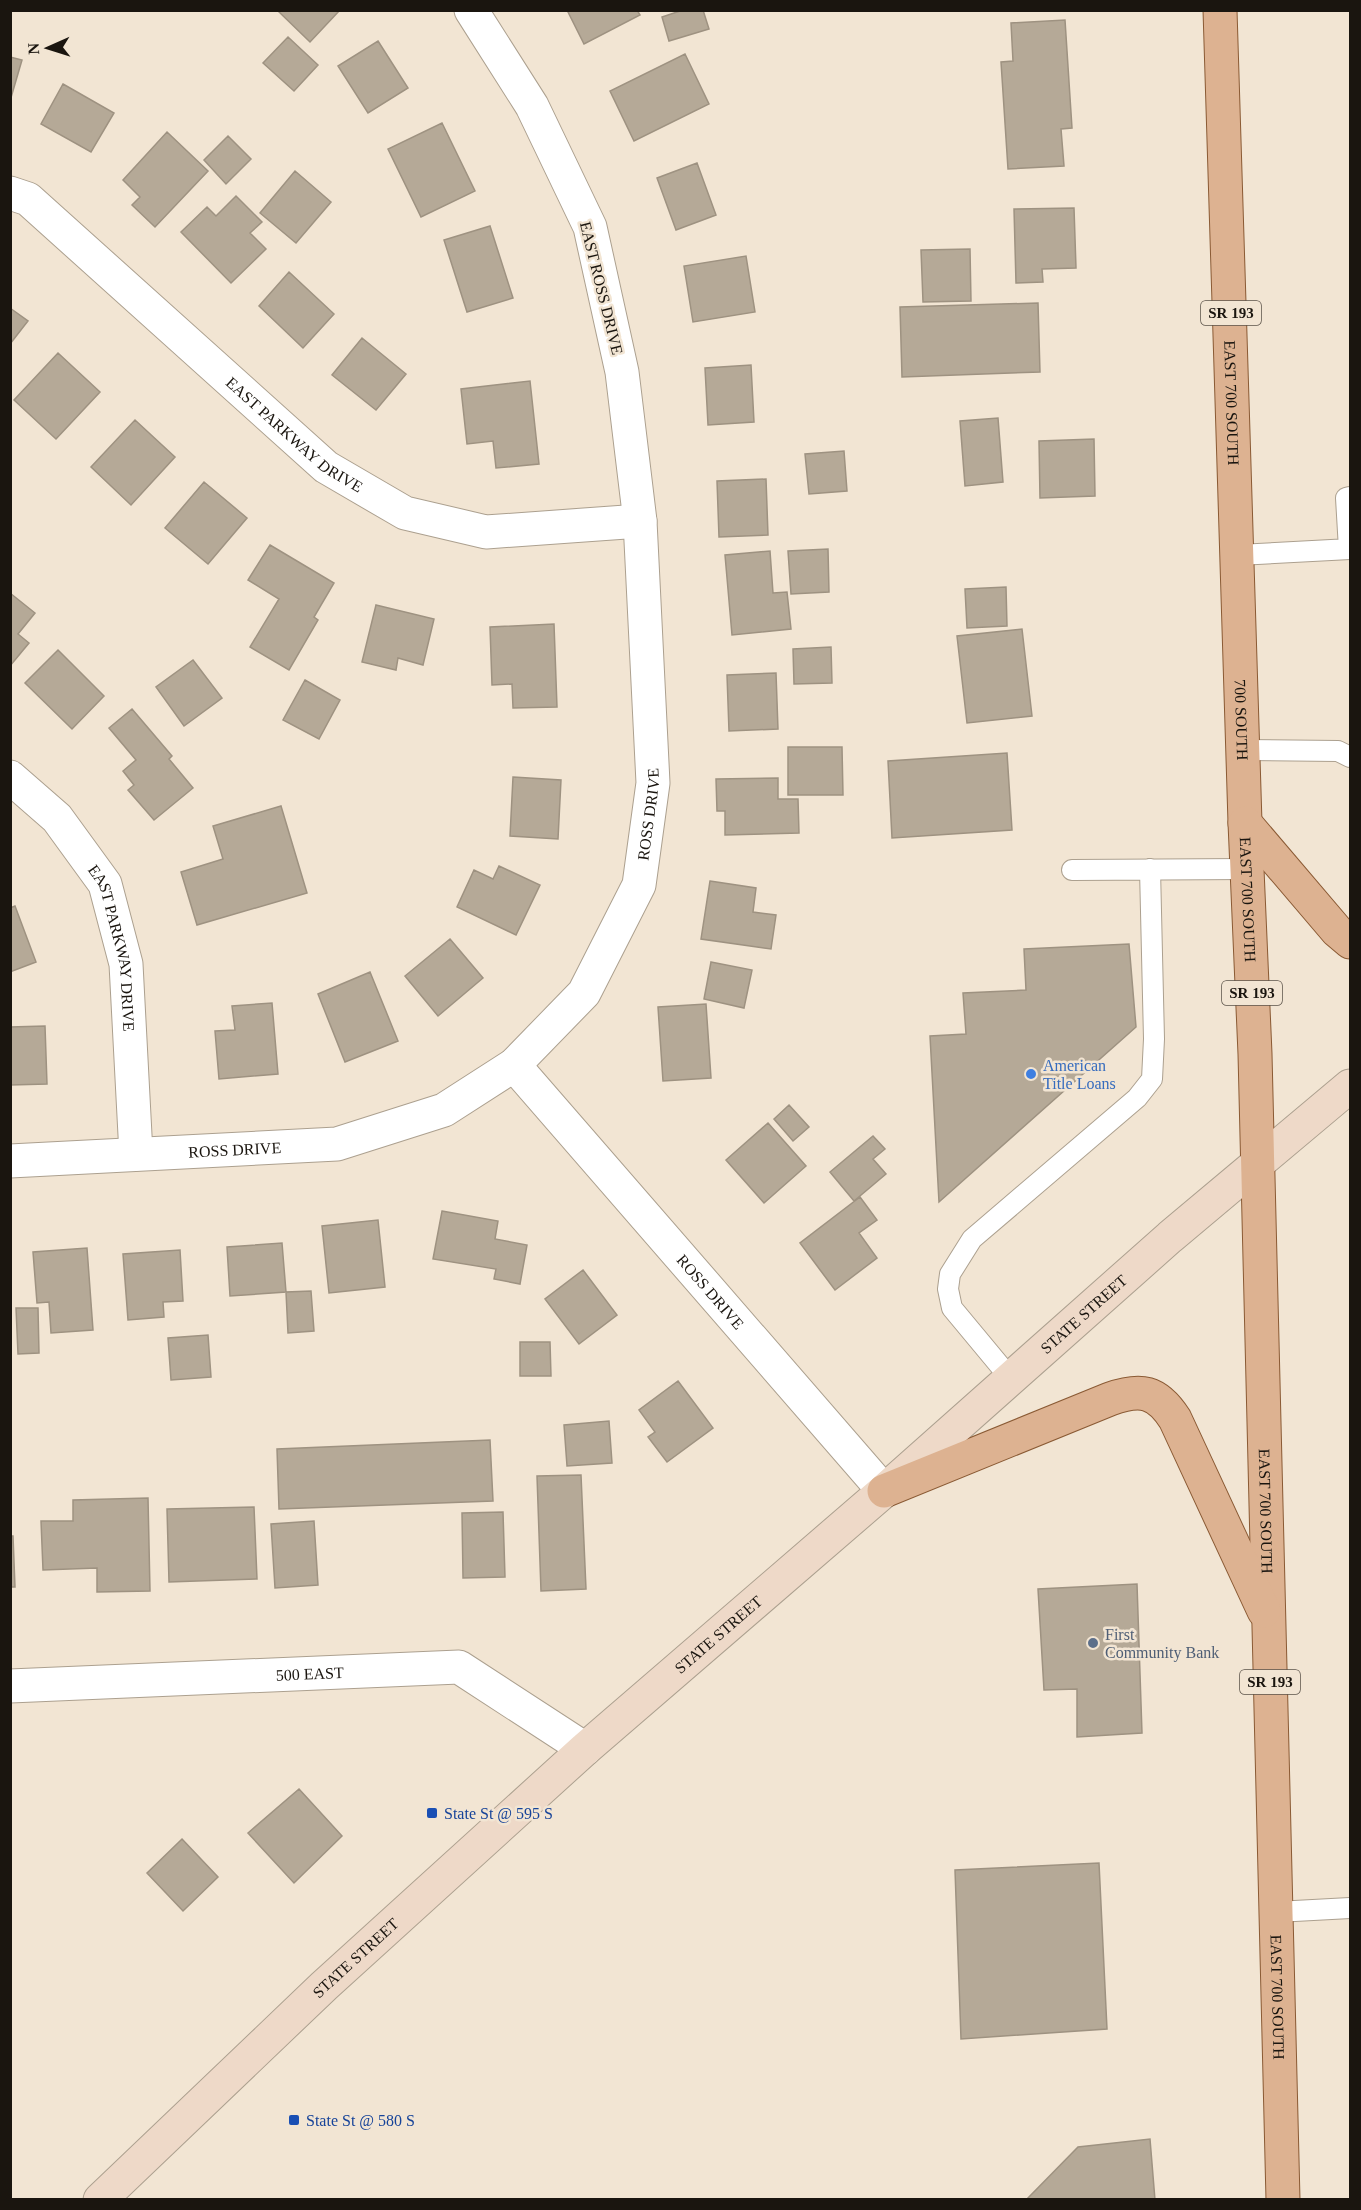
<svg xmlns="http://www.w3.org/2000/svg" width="1361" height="2210" viewBox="0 0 1361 2210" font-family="Georgia,serif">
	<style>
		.building { fill: #b5a997; stroke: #9e9281; stroke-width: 1.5 }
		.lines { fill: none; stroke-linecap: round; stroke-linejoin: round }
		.service-casing { stroke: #aca08f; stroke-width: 22 }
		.minor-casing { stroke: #aca08f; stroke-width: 35 }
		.secondary-casing { stroke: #aca08f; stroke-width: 35 }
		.primary-casing { stroke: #8a5a34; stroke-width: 35 }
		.service { stroke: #fff; stroke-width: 20 }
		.minor { stroke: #fff; stroke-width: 33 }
		.secondary { stroke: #eed9c8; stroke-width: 33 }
		.primary { stroke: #ddb291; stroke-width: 33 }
		.shop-dot { fill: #3f7fe0; stroke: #f2e5d3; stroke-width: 2 }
		.service-dot { fill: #5c6f8a; stroke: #f2e5d3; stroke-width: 2 }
		.transit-dot { fill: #1a4fb4; stroke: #f2e5d3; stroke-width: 2 }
		.labels { text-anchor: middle; stroke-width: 5; stroke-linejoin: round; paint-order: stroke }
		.shield { fill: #f2e5d3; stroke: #5b534a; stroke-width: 1.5 }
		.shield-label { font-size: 15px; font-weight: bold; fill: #1a150f }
		.street-label { font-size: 16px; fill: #1a150f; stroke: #f2e5d3 }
		.shop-label { font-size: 16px; fill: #366cbe; stroke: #f2e5d3; text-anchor: start }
		.service-label { font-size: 16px; fill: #4e5e75; stroke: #f2e5d3; text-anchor: start }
		.transit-label { font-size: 16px; fill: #164399; stroke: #f2e5d3; text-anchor: start }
	</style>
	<rect width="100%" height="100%" fill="#f2e5d3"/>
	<!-- building -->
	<path class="building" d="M 277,10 L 340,10 L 310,42 Z
		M 567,10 L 637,10 L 640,15 L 584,44 Z
		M 683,10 L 703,10 L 709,29 L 669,41 L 662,17 Z
		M 1065,20 L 1072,128 L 1061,129 L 1064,166 L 1008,169 L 1001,62 L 1013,61 L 1011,23 Z
		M 288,37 L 318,65 L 294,91 L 263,63 Z
		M 378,41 L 408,88 L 368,113 L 338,66 Z
		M 685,54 L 709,104 L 634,141 L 610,91 Z
		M 10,57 L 22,60 L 10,101 Z
		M 63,84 L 114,113 L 91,152 L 41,124 Z
		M 442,123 L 475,191 L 421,217 L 388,149 Z
		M 167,132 L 208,171 L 155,227 L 132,205 L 140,197 L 123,180 Z
		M 228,136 L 251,159 L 226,184 L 204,160 Z
		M 697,163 L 716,215 L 676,230 L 657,178 Z
		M 295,171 L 331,202 L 296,243 L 260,213 Z
		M 236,196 L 262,222 L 250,233 L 266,249 L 231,283 L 181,232 L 207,207 L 216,216 Z
		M 1074,208 L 1076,268 L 1042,269 L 1043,282 L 1016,283 L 1014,209 Z
		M 490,226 L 513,298 L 467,312 L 444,240 Z
		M 970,249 L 971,301 L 923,302 L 921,250 Z
		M 746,256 L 755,312 L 693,322 L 684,266 Z
		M 289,272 L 334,314 L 303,348 L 259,306 Z
		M 1038,303 L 1040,372 L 902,377 L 900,307 Z
		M 10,308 L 28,321 L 10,344 Z
		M 362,338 L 406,374 L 376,410 L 332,375 Z
		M 58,353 L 100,392 L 56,439 L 14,400 Z
		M 751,365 L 754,422 L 708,425 L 705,368 Z
		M 530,381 L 539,464 L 496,468 L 493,441 L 467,444 L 461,389 Z
		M 998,418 L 1003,482 L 965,486 L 960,421 Z
		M 135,420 L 175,457 L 131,505 L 91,467 Z
		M 1094,439 L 1095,496 L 1040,498 L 1039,441 Z
		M 844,451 L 847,491 L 809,494 L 805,454 Z
		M 766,479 L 768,535 L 719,537 L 717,481 Z
		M 204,482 L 247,518 L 208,564 L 165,528 Z
		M 270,545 L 334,583 L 314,617 L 318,620 L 289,670 L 250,647 L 279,599 L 248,580 Z
		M 828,549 L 829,592 L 791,594 L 788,551 Z
		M 770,551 L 773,593 L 787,592 L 791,629 L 732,635 L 725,555 Z
		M 1006,587 L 1007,626 L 967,628 L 965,589 Z
		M 10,593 L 35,613 L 18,634 L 29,643 L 10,666 Z
		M 376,605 L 434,619 L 423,665 L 398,658 L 396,670 L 362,662 Z
		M 554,624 L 557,707 L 513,708 L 512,684 L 492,685 L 490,627 Z
		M 1022,629 L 1032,716 L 967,723 L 957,636 Z
		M 831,647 L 832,683 L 794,684 L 793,649 Z
		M 58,650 L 104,696 L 72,729 L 25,683 Z
		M 193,660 L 222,698 L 184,726 L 156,687 Z
		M 776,673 L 778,729 L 729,731 L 727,675 Z
		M 305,680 L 340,700 L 319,739 L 283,720 Z
		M 132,709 L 172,756 L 169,759 L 193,788 L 154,820 L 128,790 L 134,785 L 123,771 L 136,760 L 109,728 Z
		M 788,747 L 842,747 L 843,795 L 788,795 Z
		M 1007,753 L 1012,830 L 892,838 L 888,761 Z
		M 513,777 L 561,780 L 558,839 L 510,836 Z
		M 778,778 L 778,799 L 798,799 L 799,833 L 725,835 L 725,811 L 717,811 L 716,779 Z
		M 281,806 L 307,893 L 197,925 L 181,872 L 223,859 L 213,826 Z
		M 499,866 L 540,885 L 516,935 L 457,907 L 474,870 L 493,879 Z
		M 710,881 L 756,888 L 753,912 L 776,915 L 771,949 L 701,939 Z
		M 15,906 L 36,962 L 10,972 L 10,908 Z
		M 450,939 L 483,978 L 438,1016 L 405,976 Z
		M 1129,944 L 1136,1027 L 939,1202 L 930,1036 L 966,1034 L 963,993 L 1026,990 L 1024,949 Z
		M 711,962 L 752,970 L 744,1008 L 704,999 Z
		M 370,972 L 398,1041 L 345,1062 L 318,994 Z
		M 272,1003 L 278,1074 L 219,1079 L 215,1031 L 235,1030 L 232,1006 Z
		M 706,1004 L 711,1078 L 663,1081 L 658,1007 Z
		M 45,1026 L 47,1084 L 10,1085 L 10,1027 Z
		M 789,1105 L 809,1127 L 793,1141 L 774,1119 Z
		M 768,1123 L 806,1166 L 764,1203 L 726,1160 Z
		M 873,1136 L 885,1149 L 873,1159 L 886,1174 L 854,1201 L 830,1172 Z
		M 860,1197 L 877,1220 L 859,1233 L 877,1258 L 835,1290 L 800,1243 Z
		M 442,1211 L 498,1221 L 495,1239 L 527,1245 L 520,1284 L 494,1279 L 496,1269 L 433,1259 Z
		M 378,1220 L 385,1287 L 329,1293 L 322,1226 Z
		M 282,1243 L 286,1292 L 230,1296 L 227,1247 Z
		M 87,1248 L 93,1330 L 51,1333 L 49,1302 L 37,1303 L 33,1252 Z
		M 180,1250 L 183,1301 L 163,1302 L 164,1317 L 128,1320 L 123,1254 Z
		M 583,1270 L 617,1315 L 579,1344 L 545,1299 Z
		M 311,1291 L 314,1331 L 288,1333 L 286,1292 Z
		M 16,1308 L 38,1308 L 39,1353 L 18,1354 Z
		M 208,1335 L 211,1377 L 171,1380 L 168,1338 Z
		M 520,1342 L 550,1342 L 551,1376 L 520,1376 Z
		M 678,1381 L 713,1428 L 667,1462 L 648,1437 L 655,1432 L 639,1410 Z
		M 609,1421 L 612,1463 L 567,1466 L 564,1425 Z
		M 490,1440 L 493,1501 L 279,1509 L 277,1449 Z
		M 581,1475 L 586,1589 L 541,1591 L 537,1476 Z
		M 148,1498 L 150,1591 L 97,1592 L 97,1568 L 43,1570 L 41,1521 L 73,1521 L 73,1500 Z
		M 254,1507 L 257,1579 L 169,1582 L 167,1509 Z
		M 503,1512 L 505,1577 L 463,1578 L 462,1513 Z
		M 314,1521 L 318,1585 L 275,1588 L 271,1524 Z
		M 10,1536 L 13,1536 L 15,1587 L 10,1587 Z
		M 1137,1584 L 1142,1733 L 1077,1737 L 1077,1689 L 1044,1690 L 1038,1589 Z
		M 299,1789 L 342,1836 L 294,1883 L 248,1833 Z
		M 182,1839 L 218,1877 L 183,1911 L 147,1873 Z
		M 1099,1863 L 1107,2029 L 961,2039 L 955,1870 Z
		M 1150,2139 L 1155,2200 L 1026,2200 L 1078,2147 Z"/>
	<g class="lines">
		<defs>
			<path id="service" d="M 1349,549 L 1346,498 L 1350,497
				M 1238,555 L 1350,549
				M 1244,750 L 1338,751 L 1350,757
				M 1072,870 L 1247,869
				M 1011,1379 L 952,1308 L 948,1289 L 950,1274 L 972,1239 L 1137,1098 L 1152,1079 L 1154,1039 L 1150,869
				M 1276,1912 L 1350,1908"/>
			<g id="minor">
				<path id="s1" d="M 10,193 L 28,199 L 326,467 L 405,513 L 486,532 L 640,521"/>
				<path id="s2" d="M 10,777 L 57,818 L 105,884 L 126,964 L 136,1154"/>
				<path id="s3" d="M 514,1065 L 884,1491"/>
				<path id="s4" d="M 10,1161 L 337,1144 L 444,1110 L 514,1065 L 584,993 L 639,885 L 653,783 L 640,521 L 622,372 L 590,227 L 532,106 L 471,10"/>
				<path id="s5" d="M 10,1686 L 459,1667 L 585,1749"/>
			</g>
			<g id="secondary">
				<path id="s6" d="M 100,2200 L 324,1986 L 585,1749 L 884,1491 L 1170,1237 L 1350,1086"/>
			</g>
			<g id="primary">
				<path id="s7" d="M 1220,10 L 1245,823 L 1255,1054 L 1283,2200"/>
				<path d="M 1245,823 L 1337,931 L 1350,942"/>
				<path d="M 884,1491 L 1110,1399 C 1141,1388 1157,1391 1175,1419 L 1264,1611"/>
			</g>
		</defs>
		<!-- service casing -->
		<use href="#service" class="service-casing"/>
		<!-- minor casing -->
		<use href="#minor" class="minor-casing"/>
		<!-- secondary casing -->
		<use href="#secondary" class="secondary-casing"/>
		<!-- primary casing -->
		<use href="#primary" class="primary-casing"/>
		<!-- service -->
		<use href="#service" class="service"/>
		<!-- minor -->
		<use href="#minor" class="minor"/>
		<!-- secondary -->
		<use href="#secondary" class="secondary"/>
		<!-- primary -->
		<use href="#primary" class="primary"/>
	</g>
	<!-- markers -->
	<circle class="shop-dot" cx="1031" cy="1074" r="6"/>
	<circle class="service-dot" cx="1093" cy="1643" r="6"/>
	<g class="transit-dot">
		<rect x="426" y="1807" width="12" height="12" rx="3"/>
		<rect x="288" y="2114" width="12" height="12" rx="3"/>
	</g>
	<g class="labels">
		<!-- shield labels -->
		<g class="shield">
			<rect x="1201" y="301" width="60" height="24" rx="4.5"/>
			<rect x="1222" y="981" width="60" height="24" rx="4.5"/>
			<rect x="1240" y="1670" width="60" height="24" rx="4.5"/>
		</g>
		<g class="shield-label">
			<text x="1231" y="318">SR 193</text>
			<text x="1252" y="998">SR 193</text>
			<text x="1270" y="1687">SR 193</text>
		</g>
		<!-- street labels -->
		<g class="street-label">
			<text transform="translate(602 288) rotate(76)" y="6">EAST ROSS DRIVE</text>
			<text dy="6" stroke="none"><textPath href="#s7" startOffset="393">EAST 700 SOUTH</textPath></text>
			<text dy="6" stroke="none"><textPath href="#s1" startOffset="375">EAST PARKWAY DRIVE</textPath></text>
			<text dy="6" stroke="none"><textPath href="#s7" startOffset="710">700 SOUTH</textPath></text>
			<text dy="6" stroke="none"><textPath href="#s4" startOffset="816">ROSS DRIVE</textPath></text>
			<text dy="6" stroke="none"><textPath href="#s7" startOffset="890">EAST 700 SOUTH</textPath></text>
			<text dy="6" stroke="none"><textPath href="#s2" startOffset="208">EAST PARKWAY DRIVE</textPath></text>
			<text dy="6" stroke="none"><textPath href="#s4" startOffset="225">ROSS DRIVE</textPath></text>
			<text dy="6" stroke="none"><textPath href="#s3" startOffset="300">ROSS DRIVE</textPath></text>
			<text dy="6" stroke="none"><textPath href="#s6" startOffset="1324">STATE STREET</textPath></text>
			<text dy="6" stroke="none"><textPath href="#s7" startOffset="1502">EAST 700 SOUTH</textPath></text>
			<text dy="6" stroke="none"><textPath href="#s6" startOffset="838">STATE STREET</textPath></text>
			<text dy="6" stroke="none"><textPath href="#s5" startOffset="300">500 EAST</textPath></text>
			<text dy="6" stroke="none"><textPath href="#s6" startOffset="352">STATE STREET</textPath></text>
			<text dy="6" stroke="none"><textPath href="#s7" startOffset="1988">EAST 700 SOUTH</textPath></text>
		</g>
		<!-- shop labels -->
		<g class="shop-label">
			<text x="1043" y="1071">American<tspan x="1043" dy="18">Title Loans</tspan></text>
		</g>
		<!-- service labels -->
		<g class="service-label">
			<text x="1105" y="1640">First<tspan x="1105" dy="18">Community Bank</tspan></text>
		</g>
		<!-- transit labels -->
		<g class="transit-label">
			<text x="444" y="1819">State St @ 595 S</text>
			<text x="306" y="2126">State St @ 580 S</text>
		</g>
	</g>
	<!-- border -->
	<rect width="1361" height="2210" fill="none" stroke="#1a150f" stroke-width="24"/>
	<!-- north arrow -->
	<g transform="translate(48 48) rotate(267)" stroke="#f2e5d3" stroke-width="4.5" paint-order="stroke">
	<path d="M0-4.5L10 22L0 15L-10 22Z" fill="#1a150f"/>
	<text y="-9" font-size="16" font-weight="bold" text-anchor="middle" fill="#1a150f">N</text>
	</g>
</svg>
